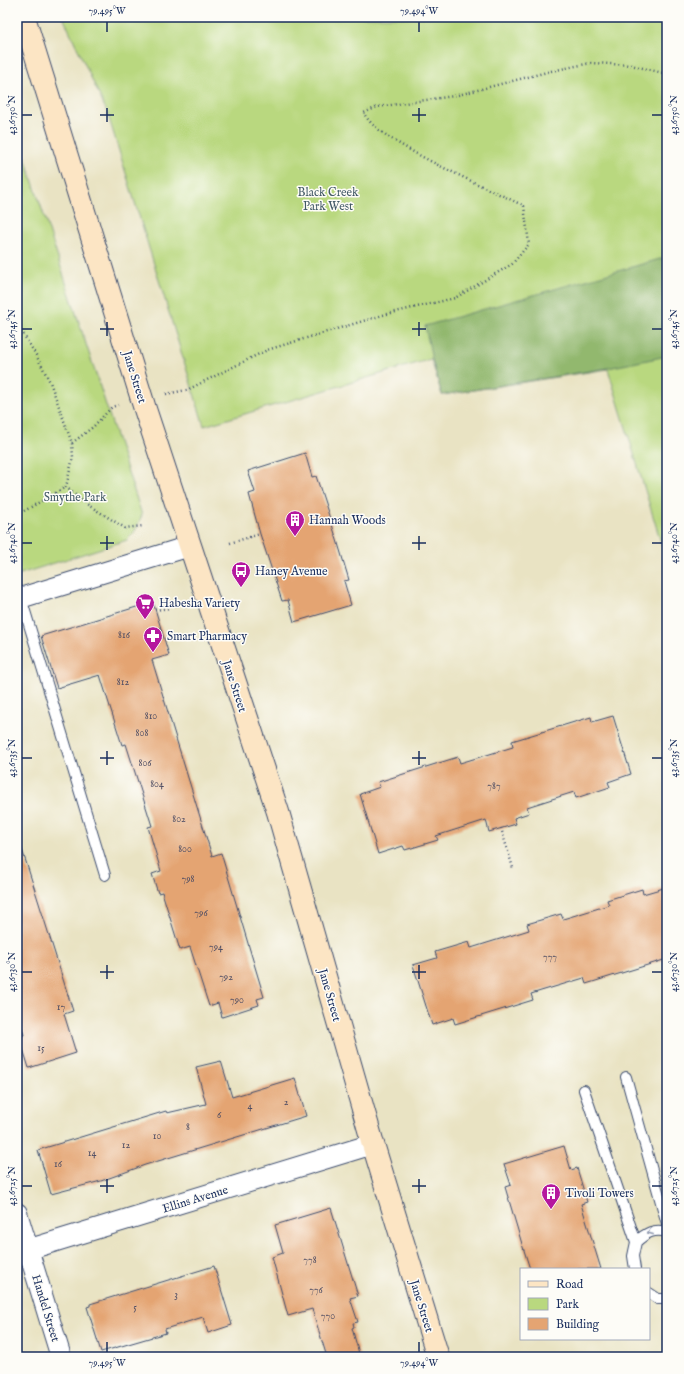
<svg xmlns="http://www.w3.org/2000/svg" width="684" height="1374" viewBox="0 0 684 1374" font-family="'IM FELL English',serif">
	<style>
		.green { fill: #b9d87f; stroke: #6a846e }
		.forest { fill: #92b86e; stroke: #567466 }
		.building { fill: #e4a472 }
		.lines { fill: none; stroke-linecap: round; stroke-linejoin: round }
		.lane-casing { stroke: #3a4a6d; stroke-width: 12 }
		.street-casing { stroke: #3a4a6d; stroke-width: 22 }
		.secondary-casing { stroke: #3a4a6d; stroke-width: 24 }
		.path { stroke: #3a4a6d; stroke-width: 2.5; stroke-dasharray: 1 3; stroke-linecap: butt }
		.lane { stroke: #fff; stroke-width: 10 }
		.street { stroke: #fff; stroke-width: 20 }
		.secondary { stroke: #fce5c4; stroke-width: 22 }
		.oneway { stroke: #8d97ae }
		.ticks { fill: none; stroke: #1b2f5e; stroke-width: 1.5 }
		.labels { text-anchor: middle; stroke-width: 3; stroke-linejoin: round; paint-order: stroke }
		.number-label { font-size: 10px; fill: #4d4c63 }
		.park-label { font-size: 12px; fill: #425966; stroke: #fdfcf7 }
		.street-label { font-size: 12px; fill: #1b2f5e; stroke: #fdfcf7 }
		.poi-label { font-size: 12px; fill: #1b2f5e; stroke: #fdfcf7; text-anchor: start }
		.neatline { fill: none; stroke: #1b2f5e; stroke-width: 1.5 }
		.ticks-label { font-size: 10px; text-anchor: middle; fill: #1b2f5e }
	</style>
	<rect width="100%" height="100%" fill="#fdfcf7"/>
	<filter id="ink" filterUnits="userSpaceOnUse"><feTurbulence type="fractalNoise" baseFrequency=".025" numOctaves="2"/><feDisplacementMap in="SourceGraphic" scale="8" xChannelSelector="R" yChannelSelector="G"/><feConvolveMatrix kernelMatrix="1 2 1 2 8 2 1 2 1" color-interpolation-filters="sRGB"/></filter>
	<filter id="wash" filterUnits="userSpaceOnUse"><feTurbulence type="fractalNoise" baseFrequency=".012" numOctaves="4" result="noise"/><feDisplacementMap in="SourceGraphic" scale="16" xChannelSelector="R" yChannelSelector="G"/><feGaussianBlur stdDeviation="0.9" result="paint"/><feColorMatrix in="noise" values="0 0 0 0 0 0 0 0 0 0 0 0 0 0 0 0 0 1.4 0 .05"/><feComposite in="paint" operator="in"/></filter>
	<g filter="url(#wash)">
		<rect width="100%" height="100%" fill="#e9e3c3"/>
		<!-- green -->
		<path class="green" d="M 63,17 L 667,17 L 667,562 L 608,369 L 442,395 L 431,359 L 204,426 L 107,112 Z
			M 17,133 L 142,515 L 136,529 L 127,540 L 17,575 Z"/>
		<!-- forest -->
		<path class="forest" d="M 667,257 L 667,356 L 608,368 L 442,395 L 432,359 L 425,326 Z"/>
		<g id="blocks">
			<!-- building -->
			<path class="building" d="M 305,453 L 312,477 L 316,476 L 337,540 L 349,580 L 344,581 L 351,605 L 294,622 L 288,600 L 282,601 L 260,534 L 249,494 L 255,492 L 248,471 Z
				M 153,602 L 169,655 L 152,660 L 212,856 L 221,853 L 264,997 L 257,999 L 259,1005 L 222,1017 L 218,1003 L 209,1006 L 190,947 L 180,950 L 162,892 L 158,893 L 152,874 L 161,871 L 148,827 L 152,826 L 126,744 L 122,745 L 100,675 L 57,688 L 41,636 Z
				M 613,716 L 631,774 L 608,782 L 610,787 L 576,798 L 574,792 L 527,807 L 529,813 L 514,818 L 516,824 L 489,832 L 486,820 L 436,836 L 438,840 L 405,850 L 403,846 L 378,854 L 360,794 L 380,787 L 378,782 L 458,757 L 460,763 L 513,747 L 512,741 L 591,717 L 592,722 Z
				M 21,846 L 73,1011 L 64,1014 L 76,1053 L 29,1068 L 19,1036 L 24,1035 L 17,1011 L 17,847 Z
				M 667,887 L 667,959 L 586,984 L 584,978 L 531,994 L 533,1000 L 455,1024 L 453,1018 L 432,1025 L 413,965 L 437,958 L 435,952 L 469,942 L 471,948 L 529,930 L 527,924 L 561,914 L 563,919 L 609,905 L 607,900 L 642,889 L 643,894 Z
				M 221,1061 L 232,1097 L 295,1078 L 306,1116 L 145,1165 L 101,1181 L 51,1194 L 38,1150 L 166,1111 L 167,1113 L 206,1104 L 196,1067 Z
				M 564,1146 L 571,1170 L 577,1168 L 587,1202 L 581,1204 L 601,1269 L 530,1269 L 522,1244 L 505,1187 L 511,1185 L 504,1164 Z
				M 331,1208 L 358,1296 L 350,1298 L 358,1322 L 353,1323 L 354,1327 L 352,1328 L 360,1357 L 327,1357 L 312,1309 L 288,1316 L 272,1257 L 283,1253 L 275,1225 Z
				M 214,1266 L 232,1325 L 208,1333 L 203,1317 L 165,1329 L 166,1333 L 101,1352 L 87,1307 L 90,1306 L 90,1304 Z"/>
		</g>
	</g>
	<g filter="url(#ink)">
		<use href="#blocks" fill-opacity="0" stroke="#3a4a6d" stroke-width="1"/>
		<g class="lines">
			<defs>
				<path id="lane" d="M 21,598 L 105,875
					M 626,1077 L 667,1224
					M 584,1090 L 636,1242 L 633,1256 L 635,1269
					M 636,1242 C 646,1233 654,1228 667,1232
					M 649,1293 L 658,1299 L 667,1299"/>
				<path id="street" d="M 17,599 L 190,546
					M 17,1213 L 61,1357
					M 17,1253 L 373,1144"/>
				<path id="secondary" d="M 24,17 L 145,409 L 278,812 L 373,1144 L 438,1357"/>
			</defs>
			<!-- lane casing -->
			<use href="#lane" class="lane-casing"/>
			<!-- street casing -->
			<use href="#street" class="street-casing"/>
			<!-- secondary casing -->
			<use href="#secondary" class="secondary-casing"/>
			<!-- path -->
			<path class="path" d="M 17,324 L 36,355 L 50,382 L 72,443 L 73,457 L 66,487 L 85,503 L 125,528 L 143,526
				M 166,394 L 187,390 L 267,350 L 383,315 L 455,298 L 512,264 L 529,244 L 524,206 C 491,189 376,142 364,113 L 377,107 L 454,96 L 551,71 L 591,63 L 631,65 L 667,74
				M 72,443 L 93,427 L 112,407 L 118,405
				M 17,515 L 66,487
				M 230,543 L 260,534
				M 155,610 L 170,608
				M 501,828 L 513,868"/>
			<!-- lane -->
			<use href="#lane" class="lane"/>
			<!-- street -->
			<use href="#street" class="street"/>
			<!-- secondary -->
			<use href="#secondary" class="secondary"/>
		</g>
		<!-- one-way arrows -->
		<defs><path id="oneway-chevron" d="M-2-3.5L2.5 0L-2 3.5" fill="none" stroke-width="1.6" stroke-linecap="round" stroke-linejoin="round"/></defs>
		<use class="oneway" href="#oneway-chevron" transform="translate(650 1232) rotate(158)"/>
	</g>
	<!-- ticks -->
	<path class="ticks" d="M 107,22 L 107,32M 419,22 L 419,32M 107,108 L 107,122M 419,108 L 419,122M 22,115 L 32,115M 100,115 L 114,115M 412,115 L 426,115M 652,115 L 662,115M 107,322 L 107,336M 419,322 L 419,336M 22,329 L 32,329M 100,329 L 114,329M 412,329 L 426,329M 652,329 L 662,329M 107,536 L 107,550M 419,536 L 419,550M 22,543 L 32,543M 100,543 L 114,543M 412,543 L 426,543M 652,543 L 662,543M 107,751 L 107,765M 419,751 L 419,765M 22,758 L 32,758M 100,758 L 114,758M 412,758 L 426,758M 652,758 L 662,758M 107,965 L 107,979M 419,965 L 419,979M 22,972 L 32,972M 100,972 L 114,972M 412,972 L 426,972M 652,972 L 662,972M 107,1179 L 107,1193M 419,1179 L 419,1193M 22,1186 L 32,1186M 100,1186 L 114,1186M 412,1186 L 426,1186M 652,1186 L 662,1186M 107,1342 L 107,1352M 419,1342 L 419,1352"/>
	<!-- icons -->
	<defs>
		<symbol id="building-pin" viewBox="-11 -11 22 30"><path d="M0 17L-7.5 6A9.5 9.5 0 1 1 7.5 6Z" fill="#b5179e" stroke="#fdfcf7"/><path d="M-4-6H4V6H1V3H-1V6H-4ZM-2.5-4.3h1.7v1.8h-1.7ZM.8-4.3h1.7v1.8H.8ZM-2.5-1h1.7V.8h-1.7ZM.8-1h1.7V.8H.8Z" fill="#fff"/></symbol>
		<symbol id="bus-pin" viewBox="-11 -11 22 30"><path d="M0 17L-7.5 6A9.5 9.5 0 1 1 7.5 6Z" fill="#b5179e" stroke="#fdfcf7"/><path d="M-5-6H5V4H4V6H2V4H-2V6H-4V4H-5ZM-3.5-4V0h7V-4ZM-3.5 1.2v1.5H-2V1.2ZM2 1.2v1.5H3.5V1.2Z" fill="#fff"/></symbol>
		<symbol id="supermarket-pin" viewBox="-11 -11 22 30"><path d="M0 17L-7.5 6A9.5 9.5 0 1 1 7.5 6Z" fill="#b5179e" stroke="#fdfcf7"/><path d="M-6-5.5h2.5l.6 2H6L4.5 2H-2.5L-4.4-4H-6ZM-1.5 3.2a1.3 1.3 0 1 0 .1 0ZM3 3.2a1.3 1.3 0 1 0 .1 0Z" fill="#fff"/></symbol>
		<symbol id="pharmacy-pin" viewBox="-11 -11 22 30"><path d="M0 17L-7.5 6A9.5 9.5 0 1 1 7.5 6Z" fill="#b5179e" stroke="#fdfcf7"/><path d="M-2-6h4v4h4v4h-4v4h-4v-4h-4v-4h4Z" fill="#fff"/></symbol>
	</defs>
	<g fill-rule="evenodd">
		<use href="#building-pin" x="284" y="509" width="22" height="30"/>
		<use href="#bus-pin" x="230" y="560" width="22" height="30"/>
		<use href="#supermarket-pin" x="134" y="592" width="22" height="30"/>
		<use href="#pharmacy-pin" x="142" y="625" width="22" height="30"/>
		<use href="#building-pin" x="540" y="1182" width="22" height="30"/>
	</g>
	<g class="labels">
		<!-- number labels -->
		<g class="number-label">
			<text x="124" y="638">816</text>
			<text x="123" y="685">812</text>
			<text x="151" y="719">810</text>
			<text x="142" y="736">808</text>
			<text x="145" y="766">806</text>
			<text x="157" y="787">804</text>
			<text x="494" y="789">787</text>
			<text x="179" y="822">802</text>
			<text x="185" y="852">800</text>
			<text x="188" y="882">798</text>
			<text x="201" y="916">796</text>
			<text x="216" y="950">794</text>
			<text x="550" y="960">777</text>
			<text x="226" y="980">792</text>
			<text x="237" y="1003">790</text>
			<text x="61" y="1010">17</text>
			<text x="41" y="1051">15</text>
			<text x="286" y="1105">2</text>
			<text x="250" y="1109">4</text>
			<text x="219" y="1118">6</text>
			<text x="188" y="1130">8</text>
			<text x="157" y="1139">10</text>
			<text x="126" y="1148">12</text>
			<text x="92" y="1156">14</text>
			<text x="58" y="1167">16</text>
			<text x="310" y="1263">778</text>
			<text x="316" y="1293">776</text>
			<text x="176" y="1298">3</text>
			<text x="135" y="1310">5</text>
			<text x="328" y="1319">770</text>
		</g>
		<!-- park labels -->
		<g class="park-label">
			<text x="328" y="196">Black Creek<tspan x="328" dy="14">Park West</tspan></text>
			<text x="75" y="501">Smythe Park</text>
		</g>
		<!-- street labels -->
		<g class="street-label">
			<text transform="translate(135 377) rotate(73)" y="4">Jane Street</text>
			<text transform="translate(235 686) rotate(72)" y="4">Jane Street</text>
			<text transform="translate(330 995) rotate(74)" y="4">Jane Street</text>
			<text transform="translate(195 1199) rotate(-17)" y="4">Ellins Avenue</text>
			<text transform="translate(422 1306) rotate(73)" y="4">Jane Street</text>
			<text transform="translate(46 1308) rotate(73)" y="4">Handel Street</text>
		</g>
		<!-- poi labels -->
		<g class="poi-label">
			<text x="309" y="524">Hannah Woods</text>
			<text x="255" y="575">Haney Avenue</text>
			<text x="159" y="607">Habesha Variety</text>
			<text x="167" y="640">Smart Pharmacy</text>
			<text x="565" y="1197">Tivoli Towers</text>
		</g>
	</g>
	<!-- margin -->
	<rect width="684" height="1374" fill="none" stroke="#fdfcf7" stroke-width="44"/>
	<!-- legend -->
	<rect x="520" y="1268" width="130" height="72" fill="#fdfcf7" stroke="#a3aaba"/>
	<rect x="528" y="1281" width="20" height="6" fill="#fce5c4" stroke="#a3aaba"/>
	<text x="556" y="1288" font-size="12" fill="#1b2f5e">Road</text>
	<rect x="528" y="1298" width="20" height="12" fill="#b9d87f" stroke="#a3aaba"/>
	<text x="556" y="1308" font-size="12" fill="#1b2f5e">Park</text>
	<rect x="528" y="1318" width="20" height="12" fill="#e4a472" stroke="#a3aaba"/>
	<text x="556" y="1328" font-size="12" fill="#1b2f5e">Building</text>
	<rect x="22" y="22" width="640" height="1330" class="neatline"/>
	<g class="ticks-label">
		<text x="107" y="14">79.495°W</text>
		<text x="419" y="14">79.494°W</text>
		<text transform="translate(11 115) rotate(-90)" y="4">43.6750°N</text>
		<text transform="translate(673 115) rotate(-90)" y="4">43.6750°N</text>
		<text transform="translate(11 329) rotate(-90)" y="4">43.6745°N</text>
		<text transform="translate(673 329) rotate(-90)" y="4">43.6745°N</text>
		<text transform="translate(11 543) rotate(-90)" y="4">43.6740°N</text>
		<text transform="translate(673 543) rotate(-90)" y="4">43.6740°N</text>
		<text transform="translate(11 758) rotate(-90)" y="4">43.6735°N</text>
		<text transform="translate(673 758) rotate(-90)" y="4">43.6735°N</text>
		<text transform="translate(11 972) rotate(-90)" y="4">43.6730°N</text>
		<text transform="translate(673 972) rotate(-90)" y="4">43.6730°N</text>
		<text transform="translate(11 1186) rotate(-90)" y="4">43.6725°N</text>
		<text transform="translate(673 1186) rotate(-90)" y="4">43.6725°N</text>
		<text x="107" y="1366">79.495°W</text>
		<text x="419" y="1366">79.494°W</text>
	</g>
</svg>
